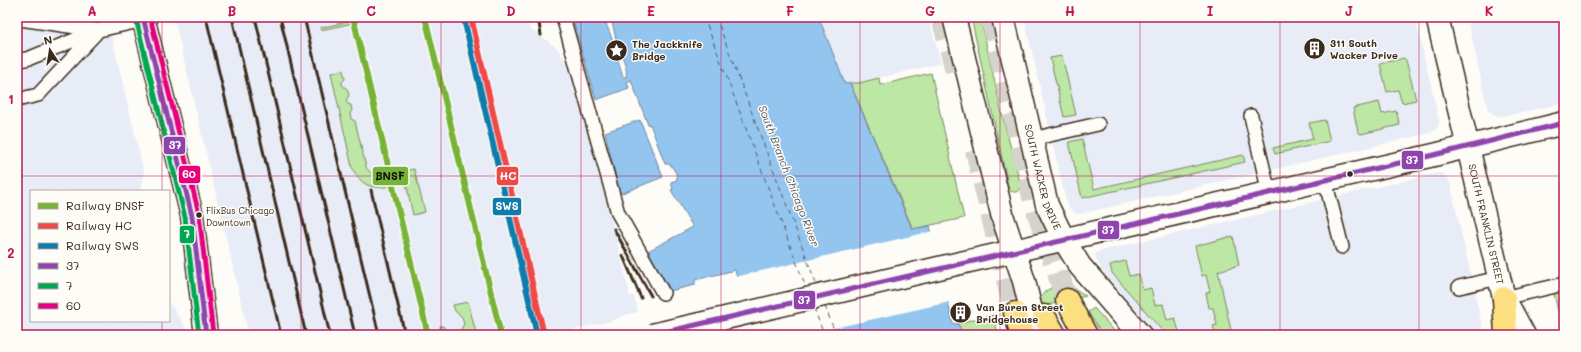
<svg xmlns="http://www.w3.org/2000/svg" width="1581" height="352" viewBox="0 0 1581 352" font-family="Mali,sans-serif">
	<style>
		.built { fill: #e7ecf6 }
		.green { fill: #bde7a4; stroke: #7c8861 }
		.water { fill: #93c5ef; stroke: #70879b; fill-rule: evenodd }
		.pier { fill: #fdfcf7 }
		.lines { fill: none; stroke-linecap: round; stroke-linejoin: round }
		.ferry { stroke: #55585d; stroke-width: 1; stroke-dasharray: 5 4; stroke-linecap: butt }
		.highway-tunnel { stroke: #d6d2cc; stroke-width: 22; stroke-dasharray: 22 11; stroke-linecap: butt }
		.lane-casing { stroke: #3b2a1e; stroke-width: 16 }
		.secondary-casing { stroke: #3b2a1e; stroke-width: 25 }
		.highway-casing { stroke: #3b2a1e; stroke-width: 25 }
		.lane { stroke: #fdfcf7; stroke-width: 13 }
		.secondary { stroke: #fdfcf7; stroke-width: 22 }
		.highway { stroke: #fce080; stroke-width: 22 }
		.rail { stroke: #3b2a1e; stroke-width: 3 }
		.secondary-bridge-casing { stroke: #3b2a1e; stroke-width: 25; stroke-linecap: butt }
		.secondary-bridge { stroke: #fdfcf7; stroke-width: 22 }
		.bus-1-casing { stroke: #fdfcf7; stroke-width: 8 }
		.bus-2-casing { stroke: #fdfcf7; stroke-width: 8 }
		.bus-3-casing { stroke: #fdfcf7; stroke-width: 8 }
		.bus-1 { stroke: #8e44ad; stroke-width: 5 }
		.bus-2 { stroke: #00a651; stroke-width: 5 }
		.bus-3 { stroke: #e5007d; stroke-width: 5 }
		.rail-1-casing { stroke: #fdfcf7; stroke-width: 9 }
		.rail-2-casing { stroke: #fdfcf7; stroke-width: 9 }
		.rail-3-casing { stroke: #fdfcf7; stroke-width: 9 }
		.rail-1 { stroke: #77b337; stroke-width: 6 }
		.rail-2 { stroke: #ee4848; stroke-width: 6 }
		.rail-3 { stroke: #117bac; stroke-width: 6 }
		.grid { fill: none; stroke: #c2185b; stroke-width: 1; stroke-opacity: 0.55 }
		.bus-dot { fill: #3b2a1e; stroke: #fdfcf7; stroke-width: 1.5 }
		.labels { text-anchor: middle; stroke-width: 3; stroke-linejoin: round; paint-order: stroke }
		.bus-label { font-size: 9px; fill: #3b2a1e; stroke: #fdfcf7; text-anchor: start }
		.poi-label { font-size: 10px; font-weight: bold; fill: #3b2a1e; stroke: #fdfcf7; text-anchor: start }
		.street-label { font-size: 10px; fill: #3b2a1e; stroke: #fdfcf7 }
		.water-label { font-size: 11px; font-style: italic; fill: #55585d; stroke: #fdfcf7 }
		.line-badge { stroke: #fdfcf7; stroke-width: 1.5 }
		.badge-label { font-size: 11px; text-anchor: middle; font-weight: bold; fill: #fff }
		.pale-badge-label { font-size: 11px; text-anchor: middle; font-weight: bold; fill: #111 }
		.neatline { fill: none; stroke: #c2185b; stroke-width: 1.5 }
		.grid-label { font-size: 13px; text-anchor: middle; font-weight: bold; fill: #c2185b }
	</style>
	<rect width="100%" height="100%" fill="#fdfcf7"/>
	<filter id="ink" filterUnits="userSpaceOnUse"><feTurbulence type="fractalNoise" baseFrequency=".025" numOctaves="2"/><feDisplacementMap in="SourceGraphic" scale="8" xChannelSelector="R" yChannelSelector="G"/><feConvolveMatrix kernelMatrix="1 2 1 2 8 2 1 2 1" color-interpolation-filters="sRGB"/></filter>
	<g filter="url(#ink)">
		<!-- built -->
		<path class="built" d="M 17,17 L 107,17 L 144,173 L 141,191 L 31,191 L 31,321 L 169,321 L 169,302 L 186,328 L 187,335 L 17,335 Z
			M 174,17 L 526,17 L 530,30 L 537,33 L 557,48 L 571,70 L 593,141 L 630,296 L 634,296 L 638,312 L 624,315 L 615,320 L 550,335 L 249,335 Z
			M 812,17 L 928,17 L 941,63 L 859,83 L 845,84 L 819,18 L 813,20 Z
			M 1024,17 L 1415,17 L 1439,121 L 1437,129 L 1430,133 L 1080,214 L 1075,213 L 1069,208 L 1066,201 Z
			M 1467,17 L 1564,17 L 1564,103 L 1504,116 L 1495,116 L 1488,110 Z
			M 1438,173 L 1443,174 L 1447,177 L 1450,182 L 1484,335 L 1157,335 L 1102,271 L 1096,259 L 1095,256 L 1096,253 L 1100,251 Z"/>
		<!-- green -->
		<path class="green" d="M 971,17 L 980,17 L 1002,114 L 1021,186 C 1019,192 1015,194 1009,190 Z
			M 355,20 L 365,63 L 363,64 L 353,23 L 321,30 L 320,28 Z
			M 1062,56 L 1076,115 L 1064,117 L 1050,58 Z
			M 1404,58 L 1406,60 L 1416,100 L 1402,103 L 1398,90 L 1387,92 L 1380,64 Z
			M 343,70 L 345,79 L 342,82 L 342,85 L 347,89 L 349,95 L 346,101 L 348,104 L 351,105 L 352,111 L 350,113 L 351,119 L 355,121 L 366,167 C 376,184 399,171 414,169 L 425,212 L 413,215 L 406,183 C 382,188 364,194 352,167 L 331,73 Z
			M 931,73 L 964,218 L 913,229 L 850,83 L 859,83 L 879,78 L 880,85 Z
			M 1379,102 L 1382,114 L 1396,111 L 1400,125 L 1361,134 L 1358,132 L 1353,108 Z
			M 1325,120 L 1330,141 L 1275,154 L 1273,148 L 1313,139 L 1309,123 Z
			M 1082,139 L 1094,189 L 1243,155 L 1245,162 L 1082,198 L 1069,142 Z
			M 1233,236 L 1239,265 L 1218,271 L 1232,335 L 1216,335 L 1213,326 L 1217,325 L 1213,308 L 1209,308 L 1206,293 L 1210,292 L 1206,275 L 1202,276 L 1195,246 Z
			M 1125,261 L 1129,276 L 1139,274 L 1143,290 L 1151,288 L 1155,305 L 1163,304 L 1167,320 L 1175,318 L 1180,335 L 1166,335 L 1112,273 L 1110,265 Z
			M 1060,285 L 1074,288 L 1086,296 L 1039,307 C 1039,294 1047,288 1060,285 Z
			M 1564,291 L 1564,335 L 1563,335 L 1554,293 Z
			M 468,302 L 476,333 L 468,335 L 441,335 L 440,326 L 443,326 L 444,328 L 452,333 L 459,332 L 464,324 L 462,317 L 455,311 L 453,305 Z
			M 1094,308 L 1118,335 L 1103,335 L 1088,312 Z
			M 994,315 L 998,335 L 962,335 L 963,333 L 957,323 Z"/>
		<!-- water -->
		<path class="water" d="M 572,17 L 812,17 L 813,20 L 819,18 L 845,84 L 850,83 L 912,229 L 930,226 L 953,324 L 957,323 L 964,334 L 962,335 L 752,335 L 735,270 L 695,280 L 695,285 L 670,291 L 648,251 L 693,227 L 671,190 L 673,189 L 671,182 L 677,180 L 676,173 L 670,164 L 665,164 L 650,124 L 648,125 L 631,80 L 627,82 L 629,88 L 596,100 ZM 609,22 L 612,22 C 614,31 616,39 618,47 C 622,58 628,66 626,77 L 623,77 C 617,59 614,40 606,24 Z
			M 640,120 L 663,177 L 620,194 L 605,132 Z"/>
		<!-- pier -->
		<path class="pier" d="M 933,231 L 950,302 L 803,335 L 750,335 L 735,277 Z"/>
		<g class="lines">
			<!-- ferry -->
			<path class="ferry" d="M 704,17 L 806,288
				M 716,17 L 817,286
				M 825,306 L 836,335
				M 814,308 L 824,335"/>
			<!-- highway-tunnel -->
			<path class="highway-tunnel" d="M 942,17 L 958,78
				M 991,17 L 1034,201 L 1067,300
				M 976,150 L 1015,313"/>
			<defs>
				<path id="lane" d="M 563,17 L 618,213 L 663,293
					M 17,19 L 20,19 L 97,30
					M 17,61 L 30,58 L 99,30 L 144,20
					M 17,100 L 38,95 L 96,33
					M 1251,116 L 1269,193
					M 1032,139 L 1098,124
					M 1325,180 L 1342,247
					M 1459,287 L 1499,278
					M 1504,298 L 1564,284"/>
				<g id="secondary">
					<path d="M 143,17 L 192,216 L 206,335"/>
					<path d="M 954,17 L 1003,218 L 1024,281 L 1037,335"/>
					<path id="s1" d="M 1003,17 L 1047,205 L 1064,240 L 1080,266 L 1140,335"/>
					<path id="s2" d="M 1437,17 L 1504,298 L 1524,335"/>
					<path d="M 700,324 L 943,267 L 1434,155 L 1564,123"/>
				</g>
				<path id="highway" d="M 1504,298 L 1506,335
					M 1067,300 L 1086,335
					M 1015,313 L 1022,335
					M 1044,316 L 1055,335"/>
			</defs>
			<!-- lane casing -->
			<use href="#lane" class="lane-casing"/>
			<!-- secondary casing -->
			<use href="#secondary" class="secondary-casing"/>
			<!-- highway casing -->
			<use href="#highway" class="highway-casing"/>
			<!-- lane -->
			<use href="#lane" class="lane"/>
			<!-- secondary -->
			<use href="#secondary" class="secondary"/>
			<!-- highway -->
			<use href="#highway" class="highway"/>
			<!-- rail -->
			<path class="rail" d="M 206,17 L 281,335
				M 232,17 L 306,335
				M 255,17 L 330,335
				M 280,17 L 355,335
				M 304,17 L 379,335
				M 538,17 L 541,35
				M 371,190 L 405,335
				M 614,229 L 651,296
				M 623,256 L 641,298"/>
			<defs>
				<path id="secondary-bridge" d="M 652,335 L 700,324"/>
			</defs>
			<!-- secondary-bridge casing -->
			<use href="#secondary-bridge" class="secondary-bridge-casing"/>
			<!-- secondary-bridge -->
			<use href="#secondary-bridge" class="secondary-bridge"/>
			<defs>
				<path id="bus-1" d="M 143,17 L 192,216 L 206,335
					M 652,335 L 1434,155 L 1564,123"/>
				<path id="bus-2" d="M 136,19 L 185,217 L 199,335"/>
				<path id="bus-3" d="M 150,17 L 199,214 L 213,334"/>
			</defs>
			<!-- bus-1 casing -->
			<use href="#bus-1" class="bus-1-casing"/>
			<!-- bus-2 casing -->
			<use href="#bus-2" class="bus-2-casing"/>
			<!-- bus-3 casing -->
			<use href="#bus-3" class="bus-3-casing"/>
			<!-- bus-1 -->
			<use href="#bus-1" class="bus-1"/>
			<!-- bus-2 -->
			<use href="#bus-2" class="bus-2"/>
			<!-- bus-3 -->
			<use href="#bus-3" class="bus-3"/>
			<defs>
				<path id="rail-1" d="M 353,17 L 428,335
					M 425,17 L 501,335"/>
				<path id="rail-2" d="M 471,17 L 544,335"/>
				<path id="rail-3" d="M 464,19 L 537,335"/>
			</defs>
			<!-- rail-1 casing -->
			<use href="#rail-1" class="rail-1-casing"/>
			<!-- rail-2 casing -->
			<use href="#rail-2" class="rail-2-casing"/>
			<!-- rail-3 casing -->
			<use href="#rail-3" class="rail-3-casing"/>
			<!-- rail-1 -->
			<use href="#rail-1" class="rail-1"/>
			<!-- rail-2 -->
			<use href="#rail-2" class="rail-2"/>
			<!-- rail-3 -->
			<use href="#rail-3" class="rail-3"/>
		</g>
	</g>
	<!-- grid -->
	<path class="grid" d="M 162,17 L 162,191M 301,17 L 301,335M 441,17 L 441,335M 581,17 L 581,335M 721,17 L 721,335M 860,17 L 860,335M 1000,17 L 1000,335M 1140,17 L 1140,335M 1280,17 L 1280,335M 1419,17 L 1419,335M 17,176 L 1564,176M 162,321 L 162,335"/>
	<!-- icons -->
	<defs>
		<symbol id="building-disc" viewBox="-11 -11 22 22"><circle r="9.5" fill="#3b2a1e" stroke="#fdfcf7"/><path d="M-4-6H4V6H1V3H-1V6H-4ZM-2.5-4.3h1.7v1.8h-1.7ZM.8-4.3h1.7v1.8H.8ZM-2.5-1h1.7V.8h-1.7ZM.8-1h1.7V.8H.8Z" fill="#fff"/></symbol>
		<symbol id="sight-disc" viewBox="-11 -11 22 22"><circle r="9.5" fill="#3b2a1e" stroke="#fdfcf7"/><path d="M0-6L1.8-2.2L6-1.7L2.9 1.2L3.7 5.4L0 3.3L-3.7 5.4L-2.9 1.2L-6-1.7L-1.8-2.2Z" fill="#fff"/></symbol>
	</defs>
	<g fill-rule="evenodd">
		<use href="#building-disc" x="1302" y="36" width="25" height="25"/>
		<use href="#sight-disc" x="604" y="38" width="25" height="25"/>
		<use href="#building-disc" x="948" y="300" width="25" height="25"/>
	</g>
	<!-- markers -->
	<g class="bus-dot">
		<circle cx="1350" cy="174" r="3.5"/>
		<circle cx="199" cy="215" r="3.5"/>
	</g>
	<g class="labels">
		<!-- bus labels -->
		<g class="bus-label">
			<text x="206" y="214">FlixBus Chicago<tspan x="206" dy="12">Downtown</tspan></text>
		</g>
		<!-- poi labels -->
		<g class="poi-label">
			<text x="1330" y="47">311 South<tspan x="1330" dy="12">Wacker Drive</tspan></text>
			<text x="632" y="48">The Jackknife<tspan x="632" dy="12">Bridge</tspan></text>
			<text x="976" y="311">Van Buren Street<tspan x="976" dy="12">Bridgehouse</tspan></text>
		</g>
		<!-- street labels -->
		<g class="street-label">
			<text dy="4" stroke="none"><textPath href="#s1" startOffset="165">SOUTH WACKER DRIVE</textPath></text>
			<text dy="4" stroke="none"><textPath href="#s2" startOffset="213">SOUTH FRANKLIN STREET</textPath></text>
		</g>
		<!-- water labels -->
		<g class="water-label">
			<text transform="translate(789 176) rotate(69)" y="4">South Branch Chicago River</text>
		</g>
	</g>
	<g class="line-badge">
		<rect x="163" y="136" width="23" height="19" rx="4" fill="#8e44ad"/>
		<rect x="1401" y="150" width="23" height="20" rx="4" fill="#8e44ad"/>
		<rect x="178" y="165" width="23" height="19" rx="4" fill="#e5007d"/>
		<rect x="372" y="166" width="37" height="20" rx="4" fill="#77b337"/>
		<rect x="496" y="166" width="23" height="20" rx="4" fill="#ee4848"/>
		<rect x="492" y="197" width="30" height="19" rx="4" fill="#117bac"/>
		<rect x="1097" y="220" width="23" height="20" rx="4" fill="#8e44ad"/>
		<rect x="179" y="225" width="16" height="19" rx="4" fill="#00a651"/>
		<rect x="793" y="290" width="23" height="20" rx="4" fill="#8e44ad"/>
	</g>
	<g class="badge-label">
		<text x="175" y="149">37</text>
		<text x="1412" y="164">37</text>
		<text x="189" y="178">60</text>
		<text x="508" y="180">HC</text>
		<text x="507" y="210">SWS</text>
		<text x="1108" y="234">37</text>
		<text x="187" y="238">7</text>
		<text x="804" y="304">37</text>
	</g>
	<g class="pale-badge-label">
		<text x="390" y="180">BNSF</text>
	</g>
	<!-- margin -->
	<rect width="1581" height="352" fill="none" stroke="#fdfcf7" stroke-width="44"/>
	<!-- legend -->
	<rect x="30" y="190" width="140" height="132" fill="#fdfcf7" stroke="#afa8a0"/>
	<rect x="38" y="203" width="20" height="6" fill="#77b337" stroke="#afa8a0"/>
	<text x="66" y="210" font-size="12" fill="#3b2a1e">Railway BNSF</text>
	<rect x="38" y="223" width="20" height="6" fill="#ee4848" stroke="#afa8a0"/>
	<text x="66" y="230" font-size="12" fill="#3b2a1e">Railway HC</text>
	<rect x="38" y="243" width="20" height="6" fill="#117bac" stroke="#afa8a0"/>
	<text x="66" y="250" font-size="12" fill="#3b2a1e">Railway SWS</text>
	<rect x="38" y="263" width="20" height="6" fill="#8e44ad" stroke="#afa8a0"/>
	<text x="66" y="270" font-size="12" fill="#3b2a1e">37</text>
	<rect x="38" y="283" width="20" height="6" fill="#00a651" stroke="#afa8a0"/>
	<text x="66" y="290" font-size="12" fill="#3b2a1e">7</text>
	<rect x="38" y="303" width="20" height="6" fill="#e5007d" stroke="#afa8a0"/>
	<text x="66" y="310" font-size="12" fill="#3b2a1e">60</text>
	<!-- north arrow -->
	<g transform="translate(50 50) rotate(348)" stroke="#fdfcf7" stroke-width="3" paint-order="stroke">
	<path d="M0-3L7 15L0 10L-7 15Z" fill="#3b2a1e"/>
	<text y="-6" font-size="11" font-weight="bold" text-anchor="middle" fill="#3b2a1e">N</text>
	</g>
	<rect x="22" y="22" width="1537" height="308" class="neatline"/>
	<g class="grid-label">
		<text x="92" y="16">A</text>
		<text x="232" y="16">B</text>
		<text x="371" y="16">C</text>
		<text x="511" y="16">D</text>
		<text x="651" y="16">E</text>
		<text x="790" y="16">F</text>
		<text x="930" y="16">G</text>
		<text x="1070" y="16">H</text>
		<text x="1210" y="16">I</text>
		<text x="1349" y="16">J</text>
		<text x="1489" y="16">K</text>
		<text x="11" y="104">1</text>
		<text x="11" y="258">2</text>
	</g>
</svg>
